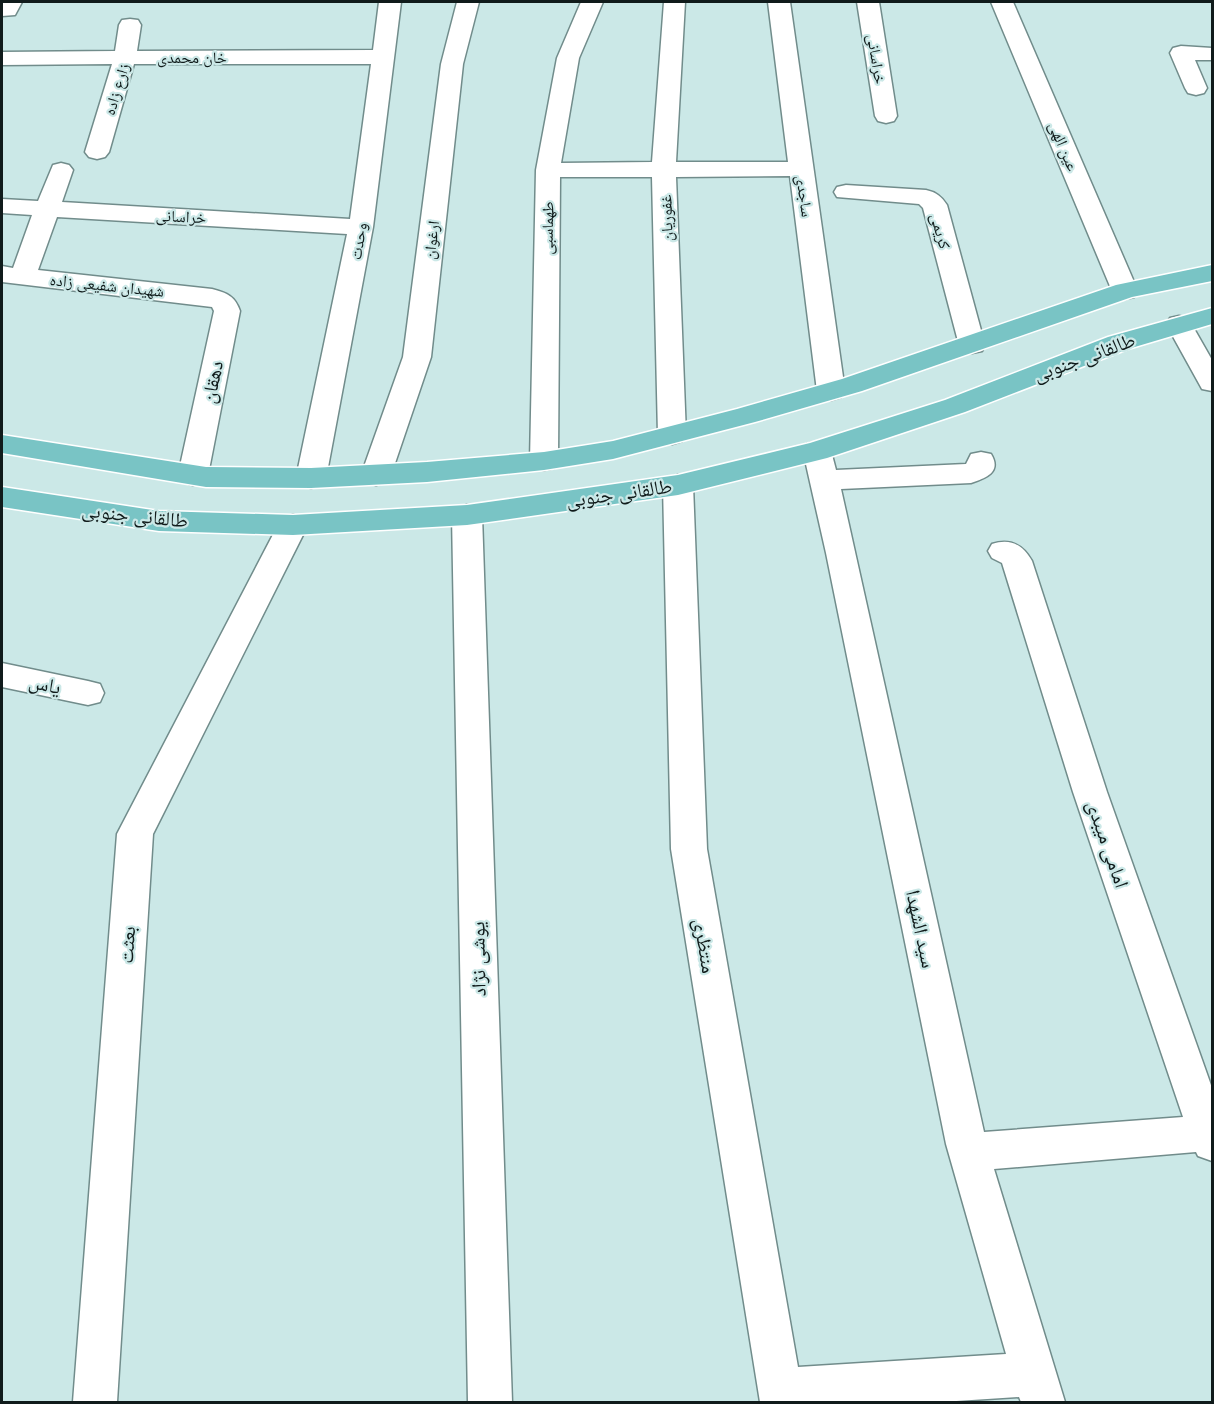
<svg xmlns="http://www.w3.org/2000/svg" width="1214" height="1404" viewBox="0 0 1214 1404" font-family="Montserrat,'Noto Naskh Arabic',sans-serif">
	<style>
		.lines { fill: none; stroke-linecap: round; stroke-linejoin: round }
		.minor-casing { stroke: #718c8b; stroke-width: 3 }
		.major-casing { stroke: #fff; stroke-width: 3 }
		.minor { fill: #fff; fill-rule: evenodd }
		.major { fill: #79c4c5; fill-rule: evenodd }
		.labels { text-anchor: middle; stroke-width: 4.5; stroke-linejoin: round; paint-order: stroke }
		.far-street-label { font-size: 16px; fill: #101b1b; stroke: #cbe8e7 }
		.street-label { font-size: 20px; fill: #101b1b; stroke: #cbe8e7 }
	</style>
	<rect width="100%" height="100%" fill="#cbe8e7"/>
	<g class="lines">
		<defs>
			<path id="minor" d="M 2,2 L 22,2 L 15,15 L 2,16 Z
				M 379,2 L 401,2 L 373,227 L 326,478 L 321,485 L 311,488 L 301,485 L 296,478 L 347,234 L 57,217 L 38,270 L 212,289 C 227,293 235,296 240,311 L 208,475 L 203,482 L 193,485 L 183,482 L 178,475 L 214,311 L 212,307 L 2,282 L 2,266 L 13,268 L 32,215 L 2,213 L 2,199 L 38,201 L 53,165 L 61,163 L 69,165 L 73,170 L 62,202 L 350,219 L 371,64 L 134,64 L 109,152 L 105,157 L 97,159 L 89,157 L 85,152 L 112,64 L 2,65 L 2,52 L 115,51 L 119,25 L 122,20 L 130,19 L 138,20 L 141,25 L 137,51 L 373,50 Z
				M 457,2 L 479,2 L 463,64 L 431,357 L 391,475 L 386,482 L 376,485 L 366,482 L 361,475 L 403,357 L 441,64 Z
				M 581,2 L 603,2 L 579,58 L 561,163 L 652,162 L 664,2 L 685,2 L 676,162 L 788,162 L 768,2 L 790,2 L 845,391 L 841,397 L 831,400 L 821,397 L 817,391 L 790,176 L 676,177 L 686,435 L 682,441 L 672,444 L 662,441 L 658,435 L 652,177 L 560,177 L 558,461 L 554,468 L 544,470 L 534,468 L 530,461 L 536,170 L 557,58 Z
				M 857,2 L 879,2 L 897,116 L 894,121 L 886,123 L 878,121 L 875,116 Z
				M 991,2 L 1013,2 L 1138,291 L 1134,297 L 1125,299 L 1116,297 L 1112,291 Z
				M 1181,46 L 1212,48 L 1212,60 L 1195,60 L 1207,88 L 1204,93 L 1196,95 L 1188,93 L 1185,88 L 1170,53 L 1173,48 Z
				M 846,185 L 926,190 C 936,192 942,197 947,205 L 985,345 L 982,351 L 972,353 L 962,351 L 959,345 L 923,208 L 919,204 L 837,197 L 834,192 L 837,187 Z
				M 1179,316 L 1188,318 L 1212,360 L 1212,391 L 1202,389 L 1166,324 L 1170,318 Z
				M 817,442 L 827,444 L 831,451 L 836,470 L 966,464 L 971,454 L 981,452 L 991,454 C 1002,472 986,478 971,483 L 841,489 L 984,1132 L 1183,1117 L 1073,792 L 1002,563 L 992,558 L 988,551 L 992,544 C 1011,538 1023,545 1032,561 L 1107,792 L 1212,1088 L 1212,1161 L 1198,1156 L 1196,1152 L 994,1169 L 1065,1402 L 1021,1402 L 1019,1397 L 941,1402 L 760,1402 L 671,849 L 663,485 L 668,478 L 678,475 L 688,478 L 693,485 L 707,849 L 798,1367 L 1006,1354 L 946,1144 L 826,553 L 803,451 L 807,444 Z
				M 467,505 L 478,508 L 482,515 L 512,1402 L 468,1402 L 452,515 L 456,508 Z
				M 293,515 L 304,518 L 308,525 L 153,834 L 117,1402 L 73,1402 L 117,834 L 278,525 L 282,518 Z
				M 2,663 L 88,681 L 100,684 L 104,693 L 100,702 L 88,705 L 2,687 Z"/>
			<path id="major" d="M 1212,265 L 1212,281 L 1132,297 L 862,391 L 755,422 L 613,459 L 544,470 L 427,482 L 311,488 L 206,487 L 2,453 L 2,435 L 206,467 L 311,468 L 427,462 L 544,452 L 613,441 L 737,409 L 842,379 L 1116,285 Z
				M 1212,308 L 1212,324 L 1128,349 L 965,412 L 827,458 L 678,495 L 467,525 L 293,535 L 159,531 L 2,507 L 2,487 L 159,511 L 293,515 L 467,505 L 678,475 L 810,443 L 945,400 L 1108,337 Z"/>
		</defs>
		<!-- minor casing -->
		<use href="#minor" class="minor-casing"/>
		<!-- major casing -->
		<use href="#major" class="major-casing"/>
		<!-- minor -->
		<use href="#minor" class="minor"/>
		<!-- major -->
		<use href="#major" class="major"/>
	</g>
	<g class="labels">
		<!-- far-street labels -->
		<g class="far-street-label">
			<text x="192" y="63">خان محمدی</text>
			<text transform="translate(877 59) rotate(81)" y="6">خراسانی</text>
			<text transform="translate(116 89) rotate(-73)" y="6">زارع زاده</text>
			<text transform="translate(1064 146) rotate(67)" y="6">عین الهی</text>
			<text transform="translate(805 196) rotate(82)" y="6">ساجدی</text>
			<text transform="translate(181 216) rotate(3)" y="6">خراسانی</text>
			<text transform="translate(666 218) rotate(-92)" y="6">غفوریان</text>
			<text transform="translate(547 228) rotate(-89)" y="6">طهماسبی</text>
			<text transform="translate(941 231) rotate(75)" y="6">کریمی</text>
			<text transform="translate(431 240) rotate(-83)" y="6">ارغوان</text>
			<text transform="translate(358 241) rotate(-80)" y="6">وحدت</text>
			<text transform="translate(107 285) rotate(6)" y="6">شهیدان شفیعی زاده</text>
		</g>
		<!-- street labels -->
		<g class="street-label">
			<text transform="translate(1084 357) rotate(-20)" y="7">طالقانی جنوبی</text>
			<text transform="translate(212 382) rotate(-78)" y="7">دهقان</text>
			<text transform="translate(619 493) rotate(-8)" y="7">طالقانی جنوبی</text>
			<text transform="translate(135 515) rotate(6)" y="7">طالقانی جنوبی</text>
			<text transform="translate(45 684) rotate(12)" y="7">یاس</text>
			<text transform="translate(1108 844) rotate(71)" y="7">امامی میبدی</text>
			<text transform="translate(921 929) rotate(78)" y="7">سید الشهدا</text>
			<text transform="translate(127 945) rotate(-86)" y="7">بعثت</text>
			<text transform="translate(705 946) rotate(81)" y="7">منتظری</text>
			<text transform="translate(478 959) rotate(-91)" y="7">یوشی نژاد</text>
		</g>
	</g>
	<!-- border -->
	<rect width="1214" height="1404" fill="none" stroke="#101b1b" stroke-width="6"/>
</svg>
